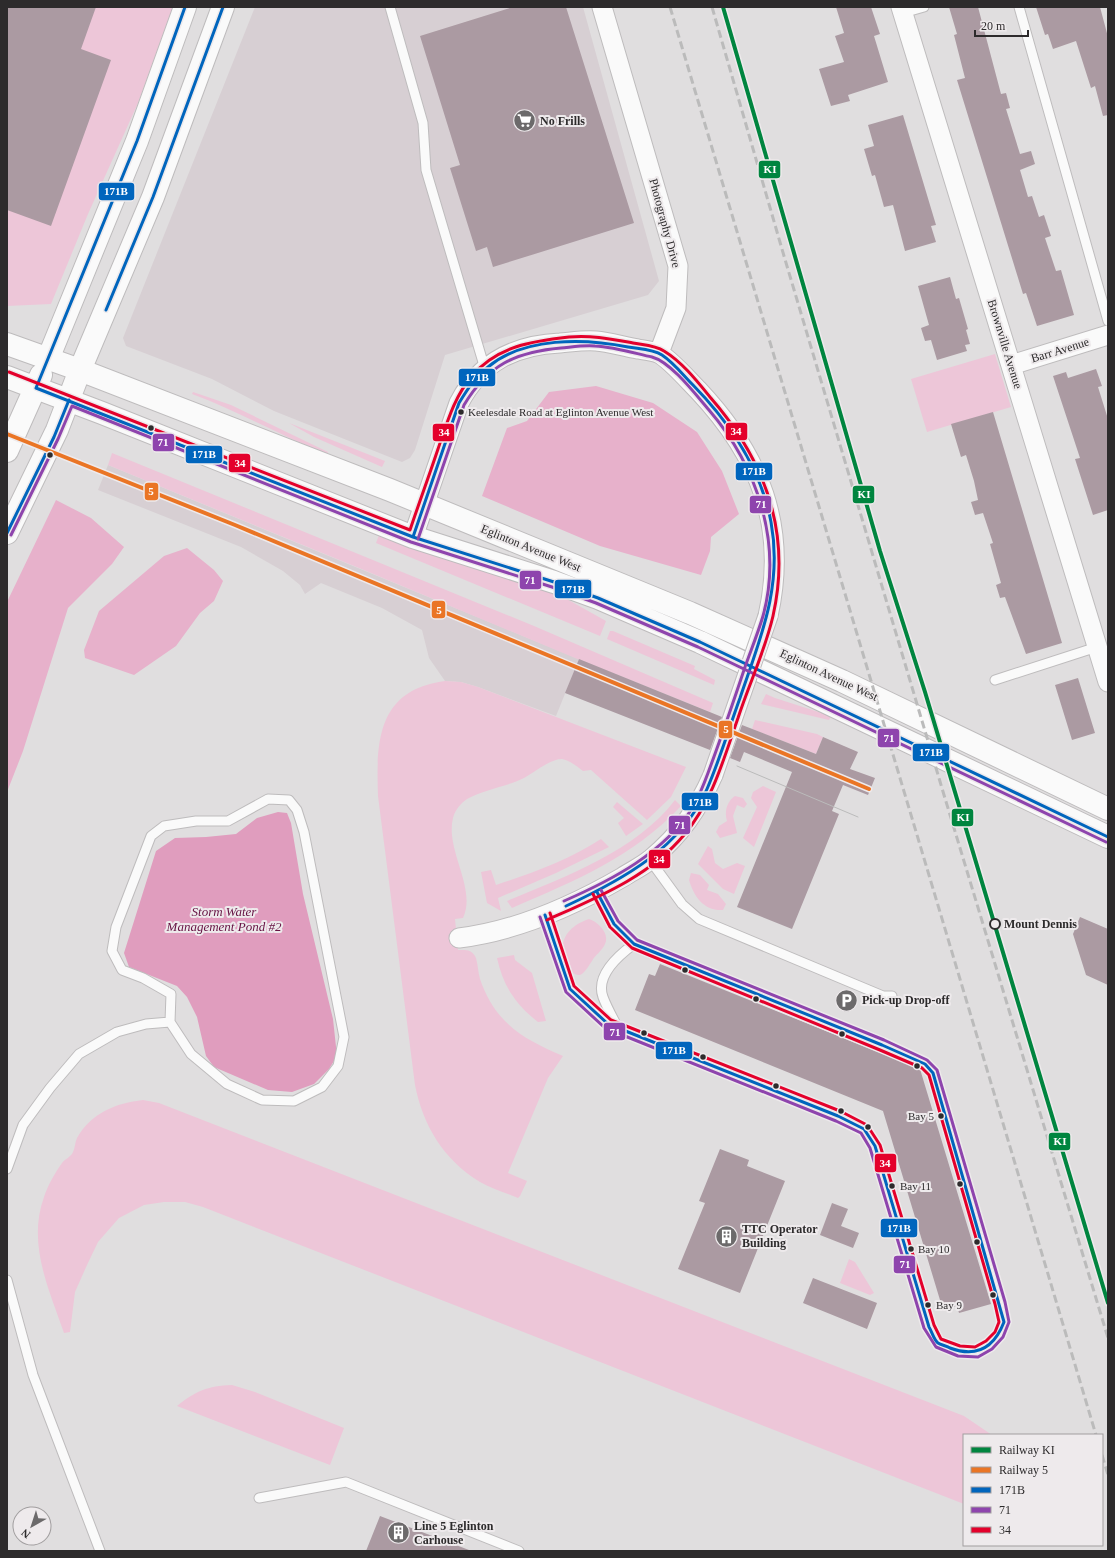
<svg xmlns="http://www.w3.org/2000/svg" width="1115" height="1558" viewBox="0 0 1115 1558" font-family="'Times New Roman',serif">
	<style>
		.built { fill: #d7cfd3 }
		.green { fill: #edc6d8 }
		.forest { fill: #e7b1cb }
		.water { fill: #e09dbe }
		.building { fill: #ab9aa2 }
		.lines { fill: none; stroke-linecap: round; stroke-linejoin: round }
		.service-casing { stroke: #bebcbd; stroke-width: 11 }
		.minor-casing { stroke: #bebcbd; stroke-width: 21 }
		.secondary-casing { stroke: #bebcbd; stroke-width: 24 }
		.primary-casing { stroke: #bebcbd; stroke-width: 24 }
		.service { stroke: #fafafa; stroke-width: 9 }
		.minor { stroke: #fafafa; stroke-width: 19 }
		.secondary { stroke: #fafafa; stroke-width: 22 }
		.primary { stroke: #fafafa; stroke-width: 22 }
		.tram { stroke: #bbb; stroke-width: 1 }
		.rail { stroke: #bbb; stroke-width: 3; stroke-dasharray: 8 4; stroke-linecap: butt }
		.minor-bridge-casing { stroke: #bebcbd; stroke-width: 21; stroke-linecap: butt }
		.minor-bridge { stroke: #fafafa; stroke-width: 19 }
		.bus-1-casing { stroke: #eeeaec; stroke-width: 6 }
		.bus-2-casing { stroke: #eeeaec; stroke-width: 6 }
		.bus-3-casing { stroke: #eeeaec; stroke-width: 6 }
		.bus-1 { stroke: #0065bd; stroke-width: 3 }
		.bus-2 { stroke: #8e44ad; stroke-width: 3 }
		.bus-3 { stroke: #e4002b; stroke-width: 3 }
		.rail-1-casing { stroke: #eeeaec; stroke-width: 7 }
		.rail-2-casing { stroke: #eeeaec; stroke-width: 7 }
		.rail-1 { stroke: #00853f; stroke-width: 4 }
		.rail-2 { stroke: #ea7525; stroke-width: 4 }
		.bus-dot { fill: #2d2b2c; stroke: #eeeaec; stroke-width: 1.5 }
		.stop-dot { fill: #eeeaec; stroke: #2d2b2c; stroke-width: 2 }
		.labels { text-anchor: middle; stroke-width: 4; stroke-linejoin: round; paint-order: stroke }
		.bus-label { font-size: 11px; fill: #2d2b2c; stroke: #eeeaec; text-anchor: start }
		.poi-label { font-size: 12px; font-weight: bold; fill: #2d2b2c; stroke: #eeeaec; text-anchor: start }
		.street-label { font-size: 12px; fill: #2d2b2c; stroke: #eeeaec }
		.stop-label { font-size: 12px; font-weight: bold; fill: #2d2b2c; stroke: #eeeaec; text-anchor: start }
		.water-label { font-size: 13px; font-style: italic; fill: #661243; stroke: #eeeaec }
		.line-badge { stroke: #eeeaec; stroke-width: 1.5 }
		.badge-label { font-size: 11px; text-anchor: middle; font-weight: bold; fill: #fff }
	</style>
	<rect width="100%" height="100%" fill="#e0dedf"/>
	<!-- built -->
	<path class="built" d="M 255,7 L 583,7 L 659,281 L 648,295 L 445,355 L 415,450 L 410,458 L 402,462 L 274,411 L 212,379 L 126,346 L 123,338 Z
		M 108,465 L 579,659 L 556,716 L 478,687 L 461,682 L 445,681 L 429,658 L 422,630 L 382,608 L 321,583 L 305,594 L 300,585 L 283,571 L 241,547 L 98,490 Z"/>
	<!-- green -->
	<path class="green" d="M 7,7 L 173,7 L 138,103 L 88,214 L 51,304 L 7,306 Z
		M 995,354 L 1011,407 L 927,432 L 911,379 Z
		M 193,392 L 231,405 L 328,452 L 327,454 C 281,436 238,411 192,394 Z
		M 289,423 L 385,461 L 382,467 L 314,437 Z
		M 112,453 L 534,626 L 713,703 L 710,712 L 575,658 L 359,568 L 108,465 Z
		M 379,535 L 556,593 L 606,621 L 600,636 L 376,543 Z
		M 610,631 L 613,631 L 695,666 L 694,669 L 715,680 L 714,685 L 607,639 Z
		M 445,681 L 461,682 L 478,687 L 686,767 L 671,797 L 647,820 L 591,770 L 583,771 C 578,767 569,760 562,759 C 550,759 535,772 524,778 C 506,787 485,789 467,799 C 461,803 455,810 453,818 C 445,850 477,888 463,918 L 455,919 L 458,950 C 466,950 472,949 476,958 C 478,965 478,972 480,979 C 495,1023 523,1039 563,1056 L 548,1078 L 508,1173 L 527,1181 L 520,1196 L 518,1198 C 506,1193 492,1189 480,1182 C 444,1160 423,1126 415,1085 L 378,796 C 376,740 378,690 445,681 Z
		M 766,694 L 775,698 L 831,716 L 829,720 L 761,704 Z
		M 755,720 L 817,734 L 823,737 L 816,754 L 752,729 Z
		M 763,786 L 776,792 L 754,847 L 743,838 L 757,807 L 751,798 L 753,792 Z
		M 735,796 L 743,798 L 747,804 L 744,808 L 737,805 L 733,816 L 737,833 L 720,838 L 716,832 L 719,826 L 727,821 C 724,812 727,801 735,796 Z
		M 675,800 L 681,806 C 632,858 576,880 512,908 L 507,901 C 566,876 635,852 675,800 Z
		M 617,802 L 643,824 L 626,836 L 618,823 L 624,818 L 613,807 Z
		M 601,839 L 609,847 L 556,873 L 498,898 L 501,911 L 487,903 L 481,872 L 491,870 L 496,885 C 533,873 568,860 601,839 Z
		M 708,846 L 712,849 L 715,863 L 723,869 L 737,863 L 745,866 L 734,894 L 723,889 L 698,864 Z
		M 691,873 L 700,875 L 709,885 L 707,890 L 718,894 L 726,904 L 723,910 C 704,911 694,897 689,880 Z
		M 589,919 C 598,922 610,933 605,944 C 602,951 595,955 592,961 C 589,965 585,973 580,975 C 574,976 571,970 568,966 C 555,944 567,926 589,919 Z
		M 514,955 L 515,960 L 532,973 L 546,1021 L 538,1022 C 516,1005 503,986 497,958 Z
		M 143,1100 L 159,1103 L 964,1416 L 992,1435 L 964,1435 L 964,1504 L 203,1207 L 185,1202 L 164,1202 L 144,1205 L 119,1218 L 98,1242 L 87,1265 L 75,1292 L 70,1332 L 64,1333 C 49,1289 27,1244 44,1197 C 48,1185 55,1173 62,1163 C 65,1159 71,1157 73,1152 C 75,1148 75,1142 77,1138 C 91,1113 116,1103 143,1100 Z
		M 849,1259 L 855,1262 L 874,1293 L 870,1295 L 840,1283 Z
		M 232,1385 L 255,1392 L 344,1428 L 330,1465 L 177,1406 C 196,1391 207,1386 232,1385 Z"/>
	<!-- forest -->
	<path class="forest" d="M 596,386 L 653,403 L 697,432 L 722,471 L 739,514 L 711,537 L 710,551 L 701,575 L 600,546 L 482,496 L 507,428 L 527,421 L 549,392 Z
		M 56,500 L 91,518 L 124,547 L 112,564 L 68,608 L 23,751 L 7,792 L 7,602 Z
		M 187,548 L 214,570 L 223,581 L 214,601 L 200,613 L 176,646 L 134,675 L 85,658 L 84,650 L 99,611 L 164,556 Z"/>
	<!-- water -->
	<path class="water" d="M 278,812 L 287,813 L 291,823 L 303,894 L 333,1019 L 337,1056 L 329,1069 L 314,1084 L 292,1092 L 268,1090 L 214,1067 L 206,1056 L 197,1017 L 187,997 L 177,986 L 129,967 L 124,953 L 156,851 L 175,838 L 206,837 L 236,834 L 257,818 Z"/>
	<!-- building -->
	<path class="building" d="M 7,7 L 96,7 L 81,49 L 111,60 L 51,226 L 7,210 Z
		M 513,7 L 566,7 L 634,223 L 493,267 L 487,247 L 476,251 L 450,168 L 460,165 L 420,36 Z
		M 836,7 L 871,7 L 880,34 L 874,36 L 888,82 L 848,95 L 850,101 L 831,106 L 819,69 L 844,62 L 835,36 L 844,33 Z
		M 949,7 L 978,7 L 1001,94 L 1006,93 L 1010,108 L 1006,109 L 1020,154 L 1031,151 L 1035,164 L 1020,170 L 1028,197 L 1032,196 L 1039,217 L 1044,215 L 1051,236 L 1045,238 L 1056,271 L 1061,270 L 1074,315 L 1037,326 L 1026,293 L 1023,294 L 957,80 L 965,78 L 954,35 L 957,34 Z
		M 1036,7 L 1100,7 L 1108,37 L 1108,115 L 1103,116 L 1095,86 L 1091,88 L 1076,41 L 1053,49 L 1048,34 L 1045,35 Z
		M 903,115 L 936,225 L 931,226 L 936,242 L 905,251 L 893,205 L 884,207 L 875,175 L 872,176 L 864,149 L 874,146 L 868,125 Z
		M 950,277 L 956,299 L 959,298 L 968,329 L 966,330 L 970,344 L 965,345 L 967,351 L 937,360 L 931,340 L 925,341 L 921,328 L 929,325 L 918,286 Z
		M 1096,369 L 1102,386 L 1098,387 L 1108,419 L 1108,510 L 1093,515 L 1075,459 L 1080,458 L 1053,376 L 1066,372 L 1068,378 Z
		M 993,412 L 1062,643 L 1026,654 L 1005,597 L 1000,598 L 996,585 L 1001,583 L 990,544 L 993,543 L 983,513 L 975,515 L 971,502 L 978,500 L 974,481 L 966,455 L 961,457 L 951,424 Z
		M 579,659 L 722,717 L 710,750 L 565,693 Z
		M 1078,678 L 1095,733 L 1072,740 L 1055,685 Z
		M 742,725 L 816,754 L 823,737 L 858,752 L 850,769 L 875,778 L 868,795 L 843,785 L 832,811 L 839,814 L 792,929 L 737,907 L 792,772 L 744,752 L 740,762 L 730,758 Z
		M 1080,917 L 1108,929 L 1108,985 L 1086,975 L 1073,934 Z
		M 660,964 L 920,1069 L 991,1304 L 959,1313 L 957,1306 L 943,1310 L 883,1111 L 635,1010 L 649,974 L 655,976 Z
		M 720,1149 L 749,1160 L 747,1166 L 785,1181 L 740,1293 L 678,1269 L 705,1203 L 699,1201 Z
		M 832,1203 L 848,1209 L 841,1226 L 859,1233 L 853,1248 L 820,1235 Z
		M 813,1278 L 877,1303 L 867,1329 L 803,1303 Z
		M 380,1516 L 469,1550 L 469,1551 L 366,1551 Z"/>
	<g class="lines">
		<defs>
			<path id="service" d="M 390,7 L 423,123 L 426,170 L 485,369
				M 1019,7 L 1108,321
				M 903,13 L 924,7
				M 995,680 L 1097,647
				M 268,799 L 289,800 L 297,810 L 304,832 L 344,1037 L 338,1066 L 322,1087 L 294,1101 L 262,1100 L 227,1084 L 191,1054 L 170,1022 L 171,994 L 143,978 L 122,970 L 112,951 L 116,927 L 151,836 L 164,826 L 196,821 L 228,821 Z
				M 650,860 L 682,904 L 699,919 L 883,996 L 892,996
				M 545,915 L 570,989 L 608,1024 L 838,1116 L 864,1129 L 875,1146 L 929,1327 L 938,1343 L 959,1351 L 976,1352 L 989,1345 L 999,1335 L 1004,1322 L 1000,1303 L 933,1073 L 925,1064 L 882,1045 L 634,944 L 614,924 L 597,892
				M 618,1028 C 613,1018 607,1008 603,997 C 595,975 619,955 634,944
				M 7,1169 L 23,1125 L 50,1088 L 79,1054 L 117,1032 L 146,1024 L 170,1022
				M 7,1280 L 33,1375 L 100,1551
				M 259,1498 L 346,1482 L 519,1551"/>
			<path id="minor" d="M 602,7 L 678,266 L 676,308 L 659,353
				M 901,7 L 1108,682
				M 1011,365 L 1108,335
				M 413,537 L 459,403 C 480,362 515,345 560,343 C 572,342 584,340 596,341 C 610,342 624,347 638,349 C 644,350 652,351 658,353 C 669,358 689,381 698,390 C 760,456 788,526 768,616
				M 459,938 C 516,931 573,906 623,877 C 632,871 643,866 651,859 C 680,835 698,809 713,775"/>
			<path id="secondary" d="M 48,359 L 137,141 L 185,7
				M 80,370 L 153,197 L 223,7"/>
			<path id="primary" d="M 7,344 L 80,370 L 390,490 L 690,613 L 842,681 L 1108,809
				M 7,377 L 102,413 L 413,537 L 554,582 L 598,598 L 700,642 L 1108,837
				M 7,451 L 41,375
				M 7,533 L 57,430 L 80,370"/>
		</defs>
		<!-- service casing -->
		<use href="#service" class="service-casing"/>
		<!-- minor casing -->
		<use href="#minor" class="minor-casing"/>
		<!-- secondary casing -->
		<use href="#secondary" class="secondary-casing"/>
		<!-- primary casing -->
		<use href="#primary" class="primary-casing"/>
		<!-- service -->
		<use href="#service" class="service"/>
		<!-- minor -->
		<use href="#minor" class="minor"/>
		<!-- secondary -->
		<use href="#secondary" class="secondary"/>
		<!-- primary -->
		<use href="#primary" class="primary"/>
		<!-- tram -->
		<path class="tram" d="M 737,766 L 858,817"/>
		<!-- rail -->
		<path class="rail" d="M 670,7 L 1096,1435
			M 712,7 L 784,256 L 944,795 L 1108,1338
			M 1102,1455 L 1108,1475"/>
		<defs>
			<path id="minor-bridge" d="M 713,775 L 768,616"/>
		</defs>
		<!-- minor-bridge casing -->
		<use href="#minor-bridge" class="minor-bridge-casing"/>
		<!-- minor-bridge -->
		<use href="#minor-bridge" class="minor-bridge"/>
		<defs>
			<path id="bus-1" d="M 185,7 L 137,141 L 36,388 L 413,537 L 554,582 L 598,598 L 700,642 L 1108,837
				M 106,310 L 153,197 L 223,7
				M 7,533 L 54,437 L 69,400
				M 413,537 L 459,403 C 467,390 475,377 488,367 C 524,337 584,338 628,347 C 639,349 653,349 662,355 C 674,363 683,375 693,385 C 730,423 761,469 771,522 C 783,587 760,639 740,698 C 729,728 720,759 707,789 C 681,848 622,880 566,906
				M 545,915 L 570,989 L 608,1024 L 838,1116 L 864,1129 L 875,1146 L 929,1327 C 932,1332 934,1340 938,1343 C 941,1345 947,1346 950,1348 C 977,1358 994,1348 1004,1322 L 933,1073 L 925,1064 L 882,1045 L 634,944 L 614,924 L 597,892"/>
			<path id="bus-2" d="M 11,535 L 58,439 L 72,406 L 411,542 L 552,587 L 596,603 L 698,647 L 1106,842
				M 418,539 L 464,405 C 488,365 515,352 561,348 C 572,347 584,345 595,346 C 614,347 634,353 652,357 C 671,362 696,395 709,410 C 757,466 783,543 763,616 C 758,633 751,650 745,667 C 733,703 721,738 708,773 C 704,784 699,796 693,807 C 664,853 612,880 564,901
				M 540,917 L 566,992 L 605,1028 L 836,1121 L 861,1133 L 870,1148 L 924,1328 L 936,1347 L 958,1356 L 978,1357 L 992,1349 L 1003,1337 L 1009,1322 L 1005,1302 L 937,1070 L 927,1060 L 884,1040 L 637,940 L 618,921 L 601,890"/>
			<path id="bus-3" d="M 9,372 L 410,530 C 419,503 429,476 438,449 C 447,423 454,397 472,376 C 497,346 533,341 569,337 C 592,335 611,339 633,343 C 644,345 655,345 664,351 C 682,362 697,381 710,397 C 765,460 792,532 773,616 C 765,651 749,684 738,718 C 724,758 712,802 684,835 C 649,877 596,898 547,920
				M 550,913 L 574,986 L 611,1020 L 840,1111 L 867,1125 L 880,1145 L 934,1325 L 941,1339 L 960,1346 L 975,1347 L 986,1341 L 995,1332 L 999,1322 L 995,1304 L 929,1075 L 922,1068 L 880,1050 L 632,948 L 610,927 L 593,894"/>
		</defs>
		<!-- bus-1 casing -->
		<use href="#bus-1" class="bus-1-casing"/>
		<!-- bus-2 casing -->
		<use href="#bus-2" class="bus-2-casing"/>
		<!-- bus-3 casing -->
		<use href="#bus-3" class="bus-3-casing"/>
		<!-- bus-1 -->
		<use href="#bus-1" class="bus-1"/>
		<!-- bus-2 -->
		<use href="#bus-2" class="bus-2"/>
		<!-- bus-3 -->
		<use href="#bus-3" class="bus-3"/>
		<defs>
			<path id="rail-1" d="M 723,7 L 880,551 L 925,692 L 1108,1303"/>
			<path id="rail-2" d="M 7,434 L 235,525 L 869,789"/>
		</defs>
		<!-- rail-1 casing -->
		<use href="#rail-1" class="rail-1-casing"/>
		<!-- rail-2 casing -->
		<use href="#rail-2" class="rail-2-casing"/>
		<!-- rail-1 -->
		<use href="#rail-1" class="rail-1"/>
		<!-- rail-2 -->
		<use href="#rail-2" class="rail-2"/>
	</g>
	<!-- icons -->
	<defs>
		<symbol id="supermarket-disc" viewBox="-11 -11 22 22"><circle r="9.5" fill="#6c6a6b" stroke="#eeeaec"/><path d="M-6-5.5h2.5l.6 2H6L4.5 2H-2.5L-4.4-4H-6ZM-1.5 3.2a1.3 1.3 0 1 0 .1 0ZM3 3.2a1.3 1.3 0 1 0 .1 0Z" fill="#fff"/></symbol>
		<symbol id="parking-disc" viewBox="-11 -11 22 22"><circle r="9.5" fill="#6c6a6b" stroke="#eeeaec"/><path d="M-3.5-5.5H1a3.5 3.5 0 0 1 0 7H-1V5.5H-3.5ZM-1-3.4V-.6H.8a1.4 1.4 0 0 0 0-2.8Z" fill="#fff"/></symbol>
		<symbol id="building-disc" viewBox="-11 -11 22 22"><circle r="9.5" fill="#6c6a6b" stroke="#eeeaec"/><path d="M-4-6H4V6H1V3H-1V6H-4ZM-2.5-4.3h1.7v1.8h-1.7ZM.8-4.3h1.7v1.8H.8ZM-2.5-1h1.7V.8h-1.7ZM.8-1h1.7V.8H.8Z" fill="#fff"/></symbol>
	</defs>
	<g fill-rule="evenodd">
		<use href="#supermarket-disc" x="512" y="108" width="25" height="25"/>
		<use href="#parking-disc" x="834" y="988" width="25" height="25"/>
		<use href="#building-disc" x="714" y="1224" width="25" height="25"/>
		<use href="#building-disc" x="386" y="1520" width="25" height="25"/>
	</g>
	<!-- markers -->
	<g class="bus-dot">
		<circle cx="461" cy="412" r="3.5"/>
		<circle cx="151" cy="428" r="3.5"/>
		<circle cx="50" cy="455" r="3.5"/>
		<circle cx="685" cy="970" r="3.5"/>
		<circle cx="756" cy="999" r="3.5"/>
		<circle cx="644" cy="1033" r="3.5"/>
		<circle cx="842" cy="1034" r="3.5"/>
		<circle cx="703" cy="1057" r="3.5"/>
		<circle cx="917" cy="1066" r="3.5"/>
		<circle cx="776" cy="1086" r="3.5"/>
		<circle cx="841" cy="1111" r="3.5"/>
		<circle cx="941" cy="1116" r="3.5"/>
		<circle cx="868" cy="1127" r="3.5"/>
		<circle cx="960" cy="1184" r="3.5"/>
		<circle cx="892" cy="1186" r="3.5"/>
		<circle cx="977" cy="1242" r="3.5"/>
		<circle cx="911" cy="1249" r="3.5"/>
		<circle cx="993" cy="1295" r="3.5"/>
		<circle cx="928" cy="1305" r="3.5"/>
	</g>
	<circle class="stop-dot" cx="995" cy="924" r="5"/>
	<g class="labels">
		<!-- bus labels -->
		<g class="bus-label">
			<text x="468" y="416">Keelesdale Road at Eglinton Avenue West</text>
			<text x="934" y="1120" text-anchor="end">Bay 5</text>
			<text x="900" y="1190">Bay 11</text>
			<text x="918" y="1253">Bay 10</text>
			<text x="936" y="1309">Bay 9</text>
		</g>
		<!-- poi labels -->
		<g class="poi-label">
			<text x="540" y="125">No Frills</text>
			<text x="862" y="1004">Pick-up Drop-off</text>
			<text x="742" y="1233">TTC Operator<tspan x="742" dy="14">Building</tspan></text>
			<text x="414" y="1530">Line 5 Eglinton<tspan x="414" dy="14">Carhouse</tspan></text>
		</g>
		<!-- street labels -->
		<g class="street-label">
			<text transform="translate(665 223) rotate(75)" y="4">Photography Drive</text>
			<text transform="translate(1005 344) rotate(73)" y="4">Brownville Avenue</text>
			<text transform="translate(1060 350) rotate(-17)" y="4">Barr Avenue</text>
			<text transform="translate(531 548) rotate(22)" y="4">Eglinton Avenue West</text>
			<text transform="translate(829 675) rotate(25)" y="4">Eglinton Avenue West</text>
		</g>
		<!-- stop labels -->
		<g class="stop-label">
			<text x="1004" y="928">Mount Dennis</text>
		</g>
		<!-- water labels -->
		<g class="water-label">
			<text x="224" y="916">Storm Water<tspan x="224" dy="15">Management Pond #2</tspan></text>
		</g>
	</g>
	<g class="line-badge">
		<rect x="758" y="160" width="23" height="19" rx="4" fill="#00853f"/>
		<rect x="98" y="182" width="37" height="19" rx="4" fill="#0065bd"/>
		<rect x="458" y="368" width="38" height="19" rx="4" fill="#0065bd"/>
		<rect x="725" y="422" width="23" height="19" rx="4" fill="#e4002b"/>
		<rect x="432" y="423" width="23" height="19" rx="4" fill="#e4002b"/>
		<rect x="152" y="433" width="23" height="19" rx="4" fill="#8e44ad"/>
		<rect x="185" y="445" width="38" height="19" rx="4" fill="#0065bd"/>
		<rect x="228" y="453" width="23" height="20" rx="4" fill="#e4002b"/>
		<rect x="735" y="462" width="38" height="19" rx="4" fill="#0065bd"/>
		<rect x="144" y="482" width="15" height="19" rx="4" fill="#ea7525"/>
		<rect x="852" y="485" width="23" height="19" rx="4" fill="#00853f"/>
		<rect x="749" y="495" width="23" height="19" rx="4" fill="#8e44ad"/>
		<rect x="519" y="570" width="23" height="20" rx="4" fill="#8e44ad"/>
		<rect x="554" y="579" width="38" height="20" rx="4" fill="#0065bd"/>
		<rect x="431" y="600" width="15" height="19" rx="4" fill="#ea7525"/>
		<rect x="718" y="720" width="15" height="19" rx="4" fill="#ea7525"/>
		<rect x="877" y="728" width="23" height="20" rx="4" fill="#8e44ad"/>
		<rect x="912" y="743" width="38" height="19" rx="4" fill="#0065bd"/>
		<rect x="681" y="792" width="38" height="19" rx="4" fill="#0065bd"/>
		<rect x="951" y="808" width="23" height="19" rx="4" fill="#00853f"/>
		<rect x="668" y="815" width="23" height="20" rx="4" fill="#8e44ad"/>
		<rect x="648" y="849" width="23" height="20" rx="4" fill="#e4002b"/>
		<rect x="603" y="1022" width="23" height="19" rx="4" fill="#8e44ad"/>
		<rect x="655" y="1041" width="38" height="19" rx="4" fill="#0065bd"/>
		<rect x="1048" y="1132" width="23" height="19" rx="4" fill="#00853f"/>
		<rect x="874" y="1153" width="23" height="20" rx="4" fill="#e4002b"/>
		<rect x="880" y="1218" width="38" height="20" rx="4" fill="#0065bd"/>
		<rect x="893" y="1255" width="23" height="19" rx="4" fill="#8e44ad"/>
	</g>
	<g class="badge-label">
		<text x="770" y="173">KI</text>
		<text x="116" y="195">171B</text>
		<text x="477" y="381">171B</text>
		<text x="736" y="435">34</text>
		<text x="444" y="436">34</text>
		<text x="163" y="446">71</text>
		<text x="204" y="458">171B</text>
		<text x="240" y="467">34</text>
		<text x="754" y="475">171B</text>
		<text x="151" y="495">5</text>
		<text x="864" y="498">KI</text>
		<text x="761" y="508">71</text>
		<text x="530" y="584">71</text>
		<text x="573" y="593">171B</text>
		<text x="439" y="614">5</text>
		<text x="726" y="733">5</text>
		<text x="889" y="742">71</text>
		<text x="931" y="756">171B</text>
		<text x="700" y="806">171B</text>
		<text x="963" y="821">KI</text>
		<text x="680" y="829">71</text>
		<text x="659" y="863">34</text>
		<text x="615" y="1036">71</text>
		<text x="674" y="1054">171B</text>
		<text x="1060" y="1145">KI</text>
		<text x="885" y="1167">34</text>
		<text x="899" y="1232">171B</text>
		<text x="905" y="1268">71</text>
	</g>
	<!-- border -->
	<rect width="1115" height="1558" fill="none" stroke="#2d2b2c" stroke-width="16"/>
	<!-- legend -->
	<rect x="963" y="1434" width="140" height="112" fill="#eeeaec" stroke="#a19e9f"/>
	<rect x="971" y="1447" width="20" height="6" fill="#00853f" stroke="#a19e9f"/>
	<text x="999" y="1454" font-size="12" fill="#2d2b2c">Railway KI</text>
	<rect x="971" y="1467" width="20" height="6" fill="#ea7525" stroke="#a19e9f"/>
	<text x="999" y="1474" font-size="12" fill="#2d2b2c">Railway 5</text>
	<rect x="971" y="1487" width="20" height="6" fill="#0065bd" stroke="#a19e9f"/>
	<text x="999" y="1494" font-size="12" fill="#2d2b2c">171B</text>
	<rect x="971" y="1507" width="20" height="6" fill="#8e44ad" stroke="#a19e9f"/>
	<text x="999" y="1514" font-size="12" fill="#2d2b2c">71</text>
	<rect x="971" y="1527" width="20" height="6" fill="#e4002b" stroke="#a19e9f"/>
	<text x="999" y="1534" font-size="12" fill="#2d2b2c">34</text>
	<!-- north arrow -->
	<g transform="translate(32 1526) rotate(219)"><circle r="19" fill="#eeeaec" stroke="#a19e9f"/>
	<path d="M0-3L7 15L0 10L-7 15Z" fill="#6c6a6b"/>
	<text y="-6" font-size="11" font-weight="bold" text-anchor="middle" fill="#2d2b2c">N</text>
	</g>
	<!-- scale -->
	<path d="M975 30v6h53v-6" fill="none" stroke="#2d2b2c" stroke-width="2"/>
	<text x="981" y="30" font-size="12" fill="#2d2b2c" stroke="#eeeaec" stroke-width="3" paint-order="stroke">20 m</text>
</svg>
